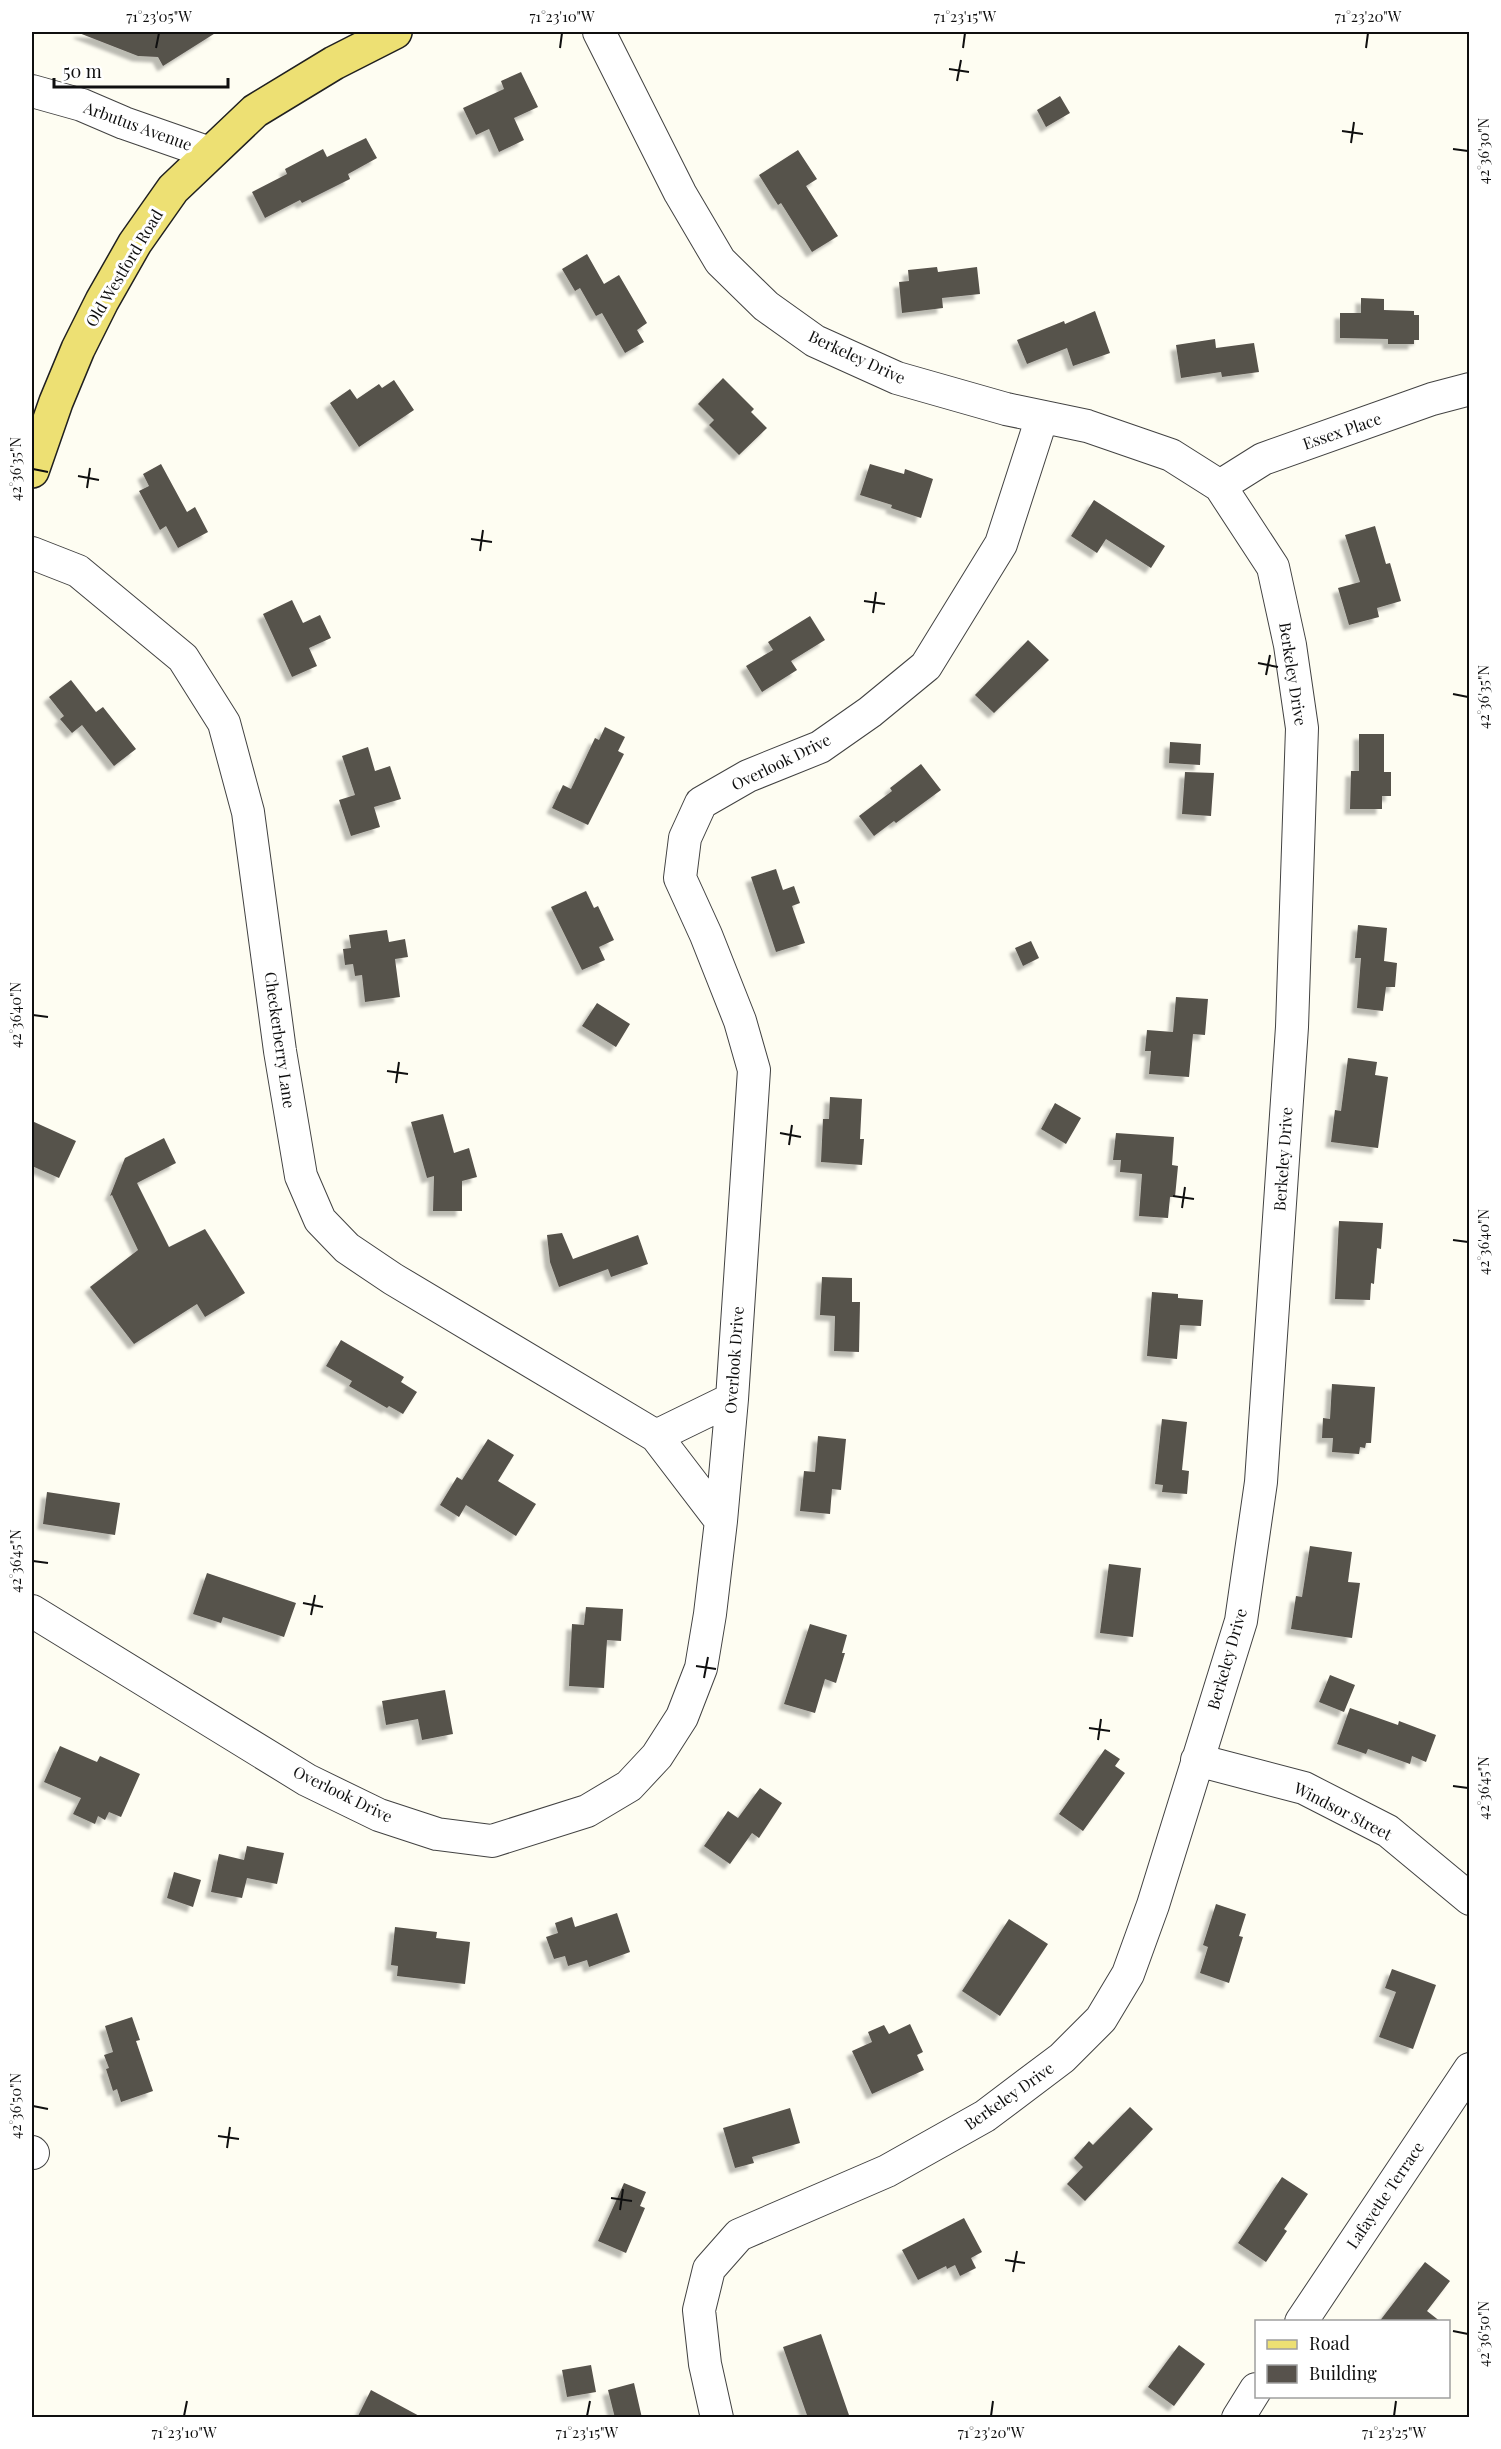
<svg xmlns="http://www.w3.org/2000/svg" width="1501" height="2449" viewBox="0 0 1501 2449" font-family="'Playfair Display',serif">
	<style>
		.building { fill: #57524c; filter: url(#shadow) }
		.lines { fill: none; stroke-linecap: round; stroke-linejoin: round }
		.minor-casing { stroke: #424242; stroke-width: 34 }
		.major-casing { stroke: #202020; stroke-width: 36 }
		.minor { stroke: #fff; stroke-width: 32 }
		.major { stroke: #ede073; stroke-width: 33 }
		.ticks { fill: none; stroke: #0f0f0f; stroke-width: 2 }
		.labels { text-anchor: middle; stroke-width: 6; stroke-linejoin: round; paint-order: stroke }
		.street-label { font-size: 16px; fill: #0f0f0f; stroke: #fff }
		.neatline { fill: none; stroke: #0f0f0f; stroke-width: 2 }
		.ticks-label { font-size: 15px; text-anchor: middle; fill: #0f0f0f }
	</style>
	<defs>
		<filter id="shadow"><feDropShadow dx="-5.5" dy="5.5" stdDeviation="1.5" flood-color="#0004"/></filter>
	</defs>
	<rect width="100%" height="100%" fill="#fefdf2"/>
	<!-- building -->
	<path class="building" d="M 79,32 L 217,32 L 163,66 L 158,57 L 138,56 L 79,33 Z
		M 521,72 L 538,107 L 514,118 L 524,140 L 499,152 L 489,129 L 476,135 L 463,108 L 504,89 L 501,81 Z
		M 1060,96 L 1070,113 L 1046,127 L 1037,110 Z
		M 366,138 L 377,158 L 348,174 L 350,179 L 302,203 L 300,200 L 265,218 L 252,192 L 287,174 L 285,169 L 323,149 L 327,157 Z
		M 798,150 L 817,179 L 806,186 L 838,236 L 812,252 L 781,203 L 778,205 L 759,175 Z
		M 587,254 L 604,284 L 619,275 L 647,323 L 637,330 L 644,342 L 625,353 L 602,313 L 596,316 L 580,288 L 575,291 L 562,269 Z
		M 937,267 L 938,272 L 977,267 L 980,294 L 942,298 L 943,308 L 902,313 L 899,282 L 909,281 L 908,270 Z
		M 1361,298 L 1384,299 L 1384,310 L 1414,311 L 1414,315 L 1419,315 L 1419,340 L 1414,340 L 1414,344 L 1388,344 L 1388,339 L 1340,338 L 1340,313 L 1361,313 Z
		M 1095,311 L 1110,353 L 1073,366 L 1067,348 L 1027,364 L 1017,340 L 1064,321 L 1065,324 Z
		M 1215,339 L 1216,348 L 1254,343 L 1259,372 L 1222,377 L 1221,372 L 1181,378 L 1176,345 Z
		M 723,378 L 754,409 L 751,412 L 767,428 L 739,455 L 709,425 L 714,420 L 698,404 Z
		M 394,380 L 414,410 L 359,447 L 330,403 L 350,389 L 357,399 L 379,384 L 382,388 Z
		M 161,464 L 187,512 L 195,507 L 208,532 L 178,548 L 166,526 L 160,530 L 139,491 L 149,486 L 143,474 Z
		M 870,464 L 904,474 L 905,469 L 933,479 L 921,518 L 891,508 L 892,505 L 860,495 Z
		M 1094,500 L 1165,546 L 1151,568 L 1106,539 L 1097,553 L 1071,536 Z
		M 1375,526 L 1386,564 L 1390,563 L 1401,601 L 1377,608 L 1379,617 L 1349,625 L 1338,588 L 1360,582 L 1345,535 Z
		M 292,600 L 303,623 L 320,615 L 331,638 L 309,648 L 317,666 L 292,677 L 263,614 Z
		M 810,616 L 825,640 L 791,661 L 797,670 L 762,692 L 746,666 L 773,650 L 768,642 Z
		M 1028,640 L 1049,660 L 994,713 L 975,695 Z
		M 71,680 L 96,712 L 103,707 L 136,749 L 114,766 L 82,725 L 72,733 L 60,719 L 64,716 L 49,697 Z
		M 605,727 L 625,737 L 618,751 L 624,754 L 588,825 L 552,808 L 563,785 L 571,789 L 595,738 L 599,740 Z
		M 1359,734 L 1384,734 L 1384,772 L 1391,772 L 1391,796 L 1382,796 L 1382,809 L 1350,809 L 1351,771 L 1359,771 Z
		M 1170,742 L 1201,744 L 1200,765 L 1169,763 Z
		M 368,747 L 375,771 L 390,766 L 401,799 L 374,807 L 380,827 L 351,836 L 339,800 L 355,795 L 342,756 Z
		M 921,764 L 941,790 L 896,823 L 894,821 L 874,836 L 859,816 L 892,791 L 890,788 Z
		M 1185,772 L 1214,773 L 1211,816 L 1182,814 Z
		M 776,869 L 783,890 L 794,886 L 800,903 L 792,906 L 805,943 L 776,952 L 751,877 Z
		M 586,891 L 594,908 L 598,906 L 614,940 L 599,947 L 605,960 L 582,970 L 551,907 Z
		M 1358,925 L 1387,928 L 1384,961 L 1397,963 L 1395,987 L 1386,987 L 1383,1011 L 1357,1008 L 1361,958 L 1355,958 Z
		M 387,930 L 389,942 L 405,939 L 408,957 L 395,959 L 400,997 L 365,1002 L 362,975 L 355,976 L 353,964 L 345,965 L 343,949 L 351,948 L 349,935 Z
		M 1031,941 L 1039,958 L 1023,966 L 1015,948 Z
		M 1176,997 L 1208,999 L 1205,1035 L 1193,1034 L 1189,1077 L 1149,1074 L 1151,1051 L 1145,1051 L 1147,1030 L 1173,1032 Z
		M 597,1003 L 630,1024 L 616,1047 L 582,1026 Z
		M 1348,1058 L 1377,1062 L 1375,1075 L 1388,1077 L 1378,1148 L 1331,1142 L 1335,1110 L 1341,1111 Z
		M 830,1097 L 862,1099 L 860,1139 L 864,1139 L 862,1165 L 821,1162 L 823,1119 L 829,1119 Z
		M 1055,1103 L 1081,1118 L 1066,1144 L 1041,1129 Z
		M 443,1114 L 454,1153 L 469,1148 L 477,1177 L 462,1181 L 462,1211 L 433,1211 L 434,1176 L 427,1178 L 411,1122 Z
		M 32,1121 L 76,1141 L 59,1178 L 32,1166 Z
		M 1116,1133 L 1174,1137 L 1172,1165 L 1178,1166 L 1175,1197 L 1170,1197 L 1168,1218 L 1139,1216 L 1142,1174 L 1120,1172 L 1121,1160 L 1113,1160 Z
		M 164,1138 L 176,1163 L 137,1183 L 169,1247 L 205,1229 L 245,1293 L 205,1317 L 197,1304 L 134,1344 L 90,1287 L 138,1250 L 112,1195 L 110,1196 L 125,1158 Z
		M 1339,1221 L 1383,1223 L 1381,1249 L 1377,1248 L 1374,1284 L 1371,1283 L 1370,1300 L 1335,1299 Z
		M 562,1233 L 573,1259 L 638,1235 L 648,1264 L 611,1277 L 608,1269 L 559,1287 L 550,1262 L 547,1235 Z
		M 822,1277 L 852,1278 L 852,1302 L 860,1302 L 859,1352 L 834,1351 L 835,1316 L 820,1315 Z
		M 1152,1292 L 1178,1294 L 1178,1298 L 1203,1300 L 1201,1326 L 1180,1325 L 1177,1359 L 1147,1356 Z
		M 341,1340 L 404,1377 L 401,1382 L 417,1392 L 403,1414 L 389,1406 L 387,1408 L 349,1386 L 352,1381 L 326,1366 Z
		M 1332,1384 L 1375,1387 L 1371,1443 L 1366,1443 L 1365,1448 L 1360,1447 L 1359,1454 L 1332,1452 L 1333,1438 L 1322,1438 L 1323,1418 L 1330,1419 Z
		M 1162,1419 L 1187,1422 L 1182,1470 L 1189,1471 L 1187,1494 L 1162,1492 L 1163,1485 L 1155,1484 Z
		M 818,1436 L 846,1439 L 841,1490 L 832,1489 L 830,1514 L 800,1511 L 804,1471 L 815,1472 Z
		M 488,1439 L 514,1455 L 498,1481 L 536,1504 L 516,1536 L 466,1505 L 459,1517 L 440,1505 L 457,1477 L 462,1480 Z
		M 47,1492 L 120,1503 L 115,1535 L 43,1524 Z
		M 1310,1546 L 1352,1552 L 1348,1582 L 1360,1583 L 1352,1638 L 1291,1629 L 1296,1596 L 1302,1597 Z
		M 1109,1564 L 1141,1568 L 1133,1637 L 1100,1633 Z
		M 207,1573 L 296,1603 L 284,1637 L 223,1617 L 221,1623 L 193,1614 Z
		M 586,1607 L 623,1609 L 621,1641 L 607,1640 L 604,1688 L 569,1686 L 572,1624 L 584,1625 Z
		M 810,1624 L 847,1635 L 842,1653 L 845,1653 L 836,1683 L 825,1679 L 815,1713 L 784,1704 Z
		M 1330,1675 L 1355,1685 L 1344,1712 L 1319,1702 Z
		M 445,1690 L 453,1734 L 422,1740 L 418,1719 L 386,1725 L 382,1701 Z
		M 1350,1708 L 1398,1725 L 1399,1721 L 1436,1735 L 1426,1762 L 1412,1756 L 1410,1764 L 1368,1749 L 1366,1754 L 1337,1744 Z
		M 60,1746 L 97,1762 L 100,1756 L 140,1774 L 121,1817 L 109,1812 L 105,1820 L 98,1816 L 95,1824 L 73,1814 L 81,1798 L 44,1782 Z
		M 1105,1749 L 1120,1759 L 1115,1766 L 1125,1773 L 1083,1831 L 1059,1814 Z
		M 760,1788 L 782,1803 L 759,1838 L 752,1833 L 730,1864 L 704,1846 L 728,1811 L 738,1818 Z
		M 247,1846 L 284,1853 L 277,1884 L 247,1878 L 242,1898 L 211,1892 L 219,1854 L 244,1860 Z
		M 174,1872 L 201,1880 L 193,1907 L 167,1898 Z
		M 1216,1904 L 1246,1914 L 1239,1936 L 1243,1937 L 1229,1983 L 1200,1973 L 1208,1947 L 1203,1945 Z
		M 617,1913 L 630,1952 L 589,1967 L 587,1960 L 568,1966 L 565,1956 L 554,1959 L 546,1937 L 558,1933 L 555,1923 L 572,1917 L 575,1927 Z
		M 1009,1919 L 1048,1944 L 1000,2016 L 962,1991 Z
		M 395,1927 L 437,1932 L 436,1938 L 470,1942 L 465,1984 L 397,1976 L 398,1966 L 391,1965 Z
		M 1392,1969 L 1436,1985 L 1413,2049 L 1379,2037 L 1396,1992 L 1385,1988 Z
		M 132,2017 L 140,2040 L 136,2041 L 153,2091 L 121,2102 L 117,2089 L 113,2091 L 106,2069 L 109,2068 L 104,2055 L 113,2052 L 105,2026 Z
		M 910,2024 L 923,2052 L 917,2055 L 924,2070 L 872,2094 L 852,2051 L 872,2042 L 868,2032 L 884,2025 L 889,2034 Z
		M 1130,2107 L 1153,2129 L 1085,2201 L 1067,2184 L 1083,2167 L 1074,2158 L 1089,2141 L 1093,2145 Z
		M 790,2108 L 800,2143 L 752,2157 L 754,2163 L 735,2168 L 723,2128 Z
		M 1282,2177 L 1308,2194 L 1284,2229 L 1287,2231 L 1266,2262 L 1238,2243 Z
		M 624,2183 L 646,2192 L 640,2206 L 645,2208 L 626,2253 L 598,2241 Z
		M 964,2218 L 982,2252 L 971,2258 L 976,2268 L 960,2276 L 955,2265 L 947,2269 L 946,2266 L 918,2280 L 902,2250 Z
		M 1425,2262 L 1450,2281 L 1427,2311 L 1441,2322 L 1379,2322 Z
		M 821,2334 L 850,2418 L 808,2418 L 783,2347 Z
		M 1179,2345 L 1205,2364 L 1174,2406 L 1148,2387 Z
		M 591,2365 L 596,2392 L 567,2397 L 562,2370 Z
		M 634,2383 L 642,2418 L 615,2418 L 608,2390 Z
		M 371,2390 L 423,2418 L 357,2418 Z"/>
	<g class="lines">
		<defs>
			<path id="minor" d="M 599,32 L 680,193 L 720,261 L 766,306 L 815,341 L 897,378 L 1006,409 L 1087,426 L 1171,455 L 1220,486 L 1273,567 L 1290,645 L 1302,728 L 1292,1027 L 1261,1482 L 1241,1621 L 1153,1905 L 1128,1974 L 1101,2019 L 1062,2058 L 985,2116 L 887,2171 L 739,2235 L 709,2269 L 699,2310 L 705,2364 L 717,2418
				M 32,91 L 82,105 L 124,123 L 210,153
				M 1220,486 L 1263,459 L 1432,399 L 1470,389
				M 32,553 L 78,571 L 183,658 L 224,723 L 248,812 L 280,1051 L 301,1176 L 320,1220 L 347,1248 L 393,1279 L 656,1436 L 721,1521
				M 656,1436 L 732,1399
				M 32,1611 L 307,1780 L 379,1815 L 437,1834 L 492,1841 L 587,1811 L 629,1786 L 657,1756 L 682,1717 L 701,1668 L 710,1614 L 721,1521 L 732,1399 L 754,1070 L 740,1021 L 706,935 L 680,878 L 685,838 L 701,803 L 748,776 L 820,747 L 870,712 L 926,666 L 1001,544 L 1042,417
				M 1197,1760 L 1304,1788 L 1388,1831 L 1470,1899
				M 32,2152 L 33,2153
				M 1301,2322 L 1470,2069
				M 1238,2418 L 1256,2389"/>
			<path id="major" d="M 32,471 L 56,402 L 78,349 L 102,301 L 135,243 L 173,189 L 255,111 L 334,63 L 395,32"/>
		</defs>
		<!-- minor casing -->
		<use href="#minor" class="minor-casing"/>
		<!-- major casing -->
		<use href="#major" class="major-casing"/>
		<!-- minor -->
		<use href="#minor" class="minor"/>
		<!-- major -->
		<use href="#major" class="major"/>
	</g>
	<!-- ticks -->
	<path class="ticks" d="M 156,48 L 159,33M 560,48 L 562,33M 963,48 L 965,33M 1366,48 L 1368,33M 949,69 L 969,72M 957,81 L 961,60M 1342,131 L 1363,134M 1351,143 L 1354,122M 1453,149 L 1468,151M 33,469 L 48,472M 78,476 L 99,480M 87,488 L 90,468M 471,539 L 492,542M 480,551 L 483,530M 864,601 L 885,604M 873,613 L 876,592M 1258,663 L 1278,667M 1266,675 L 1270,655M 1453,694 L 1468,697M 33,1015 L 48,1017M 387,1071 L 408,1074M 396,1083 L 399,1062M 780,1133 L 801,1137M 789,1145 L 792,1125M 1173,1196 L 1194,1199M 1182,1208 L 1185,1187M 1453,1240 L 1468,1242M 33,1561 L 48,1563M 303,1603 L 323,1607M 311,1615 L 315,1595M 696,1666 L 716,1669M 704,1678 L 708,1657M 1089,1728 L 1110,1731M 1098,1740 L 1101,1719M 1453,1786 L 1468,1788M 33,2106 L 48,2109M 218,2136 L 239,2139M 227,2148 L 230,2127M 611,2198 L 632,2201M 620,2210 L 623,2189M 1005,2260 L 1025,2263M 1013,2272 L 1017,2251M 1453,2331 L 1468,2334M 184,2416 L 187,2401M 587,2416 L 590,2401M 991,2416 L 993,2401M 1394,2416 L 1396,2401"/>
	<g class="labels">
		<!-- street labels -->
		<g class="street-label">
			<text transform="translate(138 126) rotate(20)" y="6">Arbutus Avenue</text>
			<text transform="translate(124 268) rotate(-59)" y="6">Old Westford Road</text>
			<text transform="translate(857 357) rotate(25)" y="6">Berkeley Drive</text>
			<text transform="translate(1342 431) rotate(-19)" y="6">Essex Place</text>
			<text transform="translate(1293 674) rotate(81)" y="6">Berkeley Drive</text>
			<text transform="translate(781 762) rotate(-26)" y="6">Overlook Drive</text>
			<text transform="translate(280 1040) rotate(82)" y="6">Checkerberry Lane</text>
			<text transform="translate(1283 1159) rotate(-86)" y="6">Berkeley Drive</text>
			<text transform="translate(734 1360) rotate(-86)" y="6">Overlook Drive</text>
			<text transform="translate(1227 1659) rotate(-74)" y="6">Berkeley Drive</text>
			<text transform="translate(343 1794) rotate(26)" y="6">Overlook Drive</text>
			<text transform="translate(1343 1811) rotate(27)" y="6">Windsor Street</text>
			<text transform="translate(1009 2096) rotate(-35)" y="6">Berkeley Drive</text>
			<text transform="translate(1385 2195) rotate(-56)" y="6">Lafayette Terrace</text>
		</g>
	</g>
	<!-- border -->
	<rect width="1501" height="2449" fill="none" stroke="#ffffff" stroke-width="66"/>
	<!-- legend -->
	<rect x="1255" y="2320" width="195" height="78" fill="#ffffff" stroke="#9f9f9f" stroke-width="1.5"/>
	<rect x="1267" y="2340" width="30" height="9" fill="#ede073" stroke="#9f9f9f" stroke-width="1.5"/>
	<text x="1309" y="2350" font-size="18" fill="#0f0f0f">Road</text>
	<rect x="1267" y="2365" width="30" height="18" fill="#57524c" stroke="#9f9f9f" stroke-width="1.5"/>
	<text x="1309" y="2380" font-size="18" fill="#0f0f0f">Building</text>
	<!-- scale -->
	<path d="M54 78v9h174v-9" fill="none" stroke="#0f0f0f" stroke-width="3"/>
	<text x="63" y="78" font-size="18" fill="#0f0f0f" stroke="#ffffff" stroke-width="4.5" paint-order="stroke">50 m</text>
	<rect x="33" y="33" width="1435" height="2383" class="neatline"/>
	<g class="ticks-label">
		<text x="159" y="22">71°23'05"W</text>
		<text x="562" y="22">71°23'10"W</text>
		<text x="965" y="22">71°23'15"W</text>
		<text x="1368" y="22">71°23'20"W</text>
		<text transform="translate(1484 151) rotate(-90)" y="5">42°36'30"N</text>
		<text transform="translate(16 469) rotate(-90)" y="5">42°36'35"N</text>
		<text transform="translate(1484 697) rotate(-90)" y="5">42°36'35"N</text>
		<text transform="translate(16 1015) rotate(-90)" y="5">42°36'40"N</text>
		<text transform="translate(1484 1242) rotate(-90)" y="5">42°36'40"N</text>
		<text transform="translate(16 1561) rotate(-90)" y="5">42°36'45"N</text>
		<text transform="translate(1484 1788) rotate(-90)" y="5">42°36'45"N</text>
		<text transform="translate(16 2106) rotate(-90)" y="5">42°36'50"N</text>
		<text transform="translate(1484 2334) rotate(-90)" y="5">42°36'50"N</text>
		<text x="184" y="2438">71°23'10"W</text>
		<text x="587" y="2438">71°23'15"W</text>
		<text x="991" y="2438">71°23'20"W</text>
		<text x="1394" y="2438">71°23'25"W</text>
	</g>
</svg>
